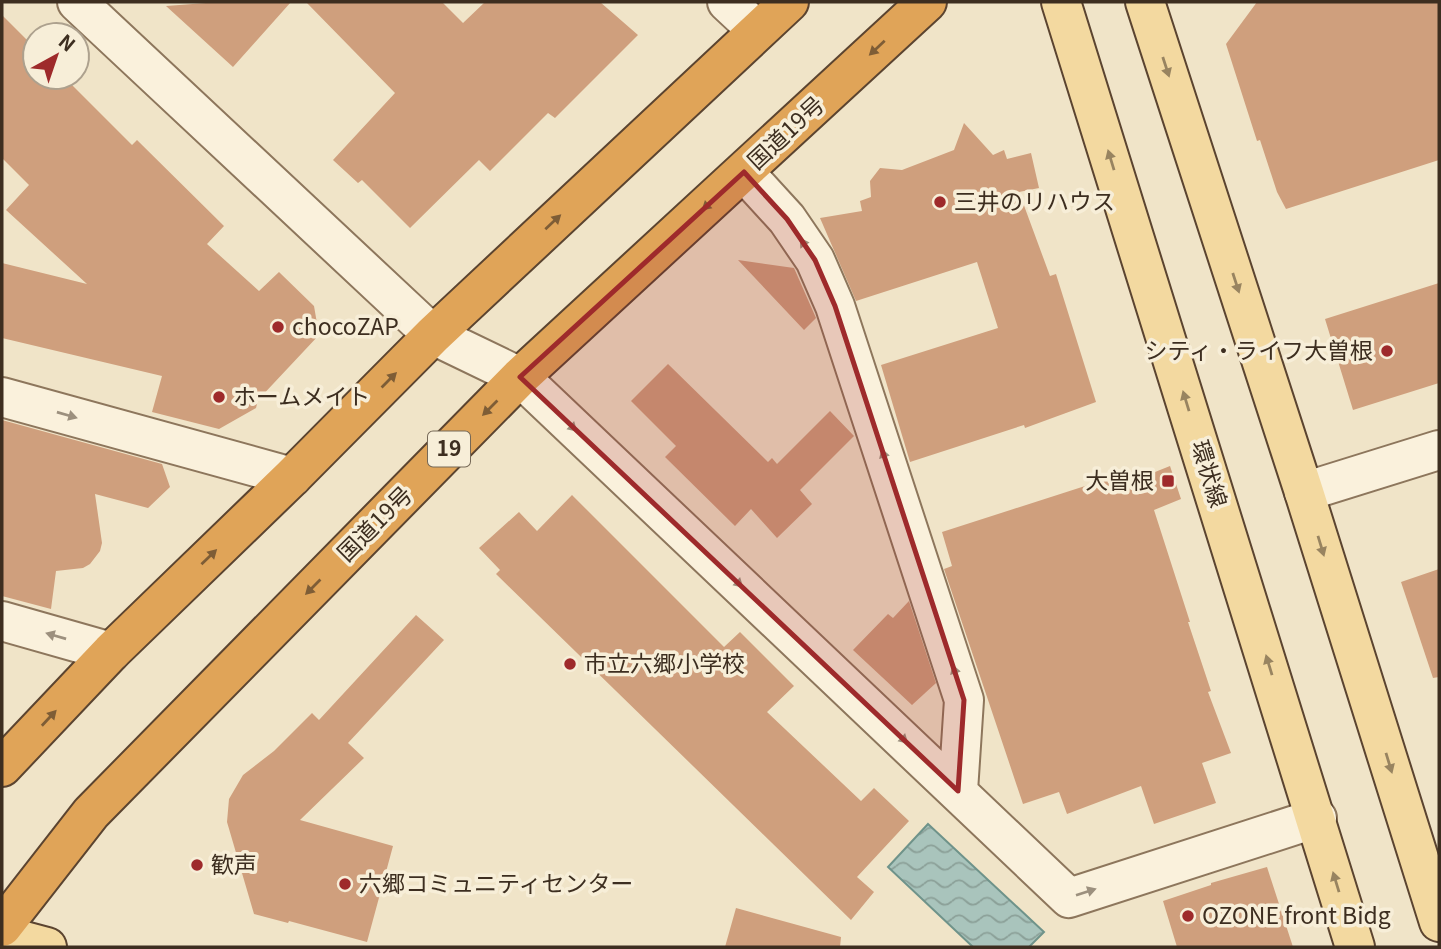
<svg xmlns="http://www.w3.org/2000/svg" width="1441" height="949" viewBox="0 0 1441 949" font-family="Georgia,'Noto Sans JP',serif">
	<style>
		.water { fill: url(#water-waves); stroke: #6f938a; stroke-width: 2 }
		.building { fill: #cf9f7d }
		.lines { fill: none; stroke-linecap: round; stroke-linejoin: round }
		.minor-casing { stroke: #8d765c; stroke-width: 42 }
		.major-casing { stroke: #5b4430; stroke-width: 42 }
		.highway-casing { stroke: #5b4430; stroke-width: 42 }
		.minor { stroke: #faf1dc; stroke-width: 38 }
		.major { stroke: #f3d9a0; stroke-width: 38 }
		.highway { stroke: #e0a458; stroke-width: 38 }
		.oneway { fill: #7e5d36 }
		.oneway2 { fill: #988460 }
		.oneway3 { fill: #9c907e }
		.marked { fill: #9e2a2b; fill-opacity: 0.2; stroke: #9e2a2b; stroke-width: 5; stroke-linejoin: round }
		.poi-dot { fill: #9e2a2b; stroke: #f7eed8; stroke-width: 2.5 }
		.labels { text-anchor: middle; stroke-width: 7; stroke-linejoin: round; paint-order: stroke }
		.shield { fill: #f7eed8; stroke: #756857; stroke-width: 2 }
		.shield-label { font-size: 21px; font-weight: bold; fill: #3d2e20 }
		.street-label { font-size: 23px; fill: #3d2e20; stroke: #f7eed8 }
		.poi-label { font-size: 23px; fill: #3d2e20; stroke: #f7eed8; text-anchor: start }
	</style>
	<defs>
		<pattern id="water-waves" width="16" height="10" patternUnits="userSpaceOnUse" patternTransform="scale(1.75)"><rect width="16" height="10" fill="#a9c4bc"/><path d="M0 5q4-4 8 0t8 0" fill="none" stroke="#8ba098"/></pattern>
	</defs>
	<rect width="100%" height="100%" fill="#f0e4c8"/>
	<!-- water -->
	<path class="water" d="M 928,824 L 1044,932 L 1029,947 L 973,947 L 888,867 Z"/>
	<!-- building -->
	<path class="building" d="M 219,2 L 291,2 L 233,67 L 166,6 Z
		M 306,2 L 442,2 L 463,23 L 485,2 L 600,2 L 638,35 L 555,118 L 548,113 L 490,171 L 479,160 L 410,228 L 362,180 L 358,183 L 333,160 L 395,93 Z
		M 1257,2 L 1439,2 L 1439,160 L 1286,209 L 1277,192 L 1260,140 L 1257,141 L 1226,44 Z
		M 2,15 L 35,48 L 35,77 L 64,77 L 132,145 L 137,140 L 224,226 L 207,244 L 259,291 L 279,272 L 314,306 L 319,335 L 258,400 L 256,408 L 219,429 L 152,412 L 162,376 L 2,338 L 2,263 L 87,284 L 6,210 L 29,185 L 2,158 Z
		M 964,123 L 993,155 L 1004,150 L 1007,159 L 1031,153 L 1039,188 L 1019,192 L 1050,276 L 1056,274 L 1096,402 L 1025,428 L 1024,425 L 910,462 L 881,365 L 998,328 L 977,262 L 856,301 L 820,218 L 862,211 L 860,201 L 871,197 L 870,181 L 880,168 L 902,170 L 954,150 Z
		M 738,260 L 794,268 L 816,318 L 804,330 Z
		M 1439,283 L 1439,383 L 1353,410 L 1325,319 Z
		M 668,364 L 768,462 L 772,458 L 777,464 L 830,411 L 854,436 L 800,490 L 812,504 L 777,538 L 751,509 L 735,526 L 665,457 L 676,446 L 631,401 Z
		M 2,420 L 162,464 L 170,487 L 148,508 L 95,494 L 102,543 L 100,551 L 90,564 L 83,568 L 56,571 L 51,609 L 2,596 Z
		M 1170,466 L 1181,499 L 1154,510 L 1190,622 L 1188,622 L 1211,691 L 1208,692 L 1231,753 L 1202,763 L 1216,803 L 1154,824 L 1141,786 L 1067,814 L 1059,792 L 1023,804 L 944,569 L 952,566 L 942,532 L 1141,468 L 1145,476 Z
		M 572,495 L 724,647 L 740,632 L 794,686 L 767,712 L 861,801 L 874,788 L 909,821 L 857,877 L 874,892 L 851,920 L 496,574 L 500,570 L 479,548 L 519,512 L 537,531 Z
		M 1439,569 L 1439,677 L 1433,678 L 1401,582 Z
		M 909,601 L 936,683 L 912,705 L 853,650 L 888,614 L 893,618 Z
		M 416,615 L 444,640 L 348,743 L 364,758 L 300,820 L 393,846 L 367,942 L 289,921 L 288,923 L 254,914 L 227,822 L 229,799 L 243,775 L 274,751 L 312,713 L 319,720 Z
		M 1267,867 L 1293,947 L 1177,947 L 1163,901 L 1211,885 L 1211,883 Z
		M 736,908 L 841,937 L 840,947 L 725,947 Z"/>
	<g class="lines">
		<defs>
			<path id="minor" d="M 77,2 L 433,335 L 520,377 L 1069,898 L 1317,818
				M 727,2 L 757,30
				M 744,172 L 787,219 L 815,260 L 835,306 L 964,700 L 958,791
				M 2,397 L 292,477
				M 1304,492 L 1439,450
				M 2,621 L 111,652"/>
			<path id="major" d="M 1061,2 L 1355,947
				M 1145,2 L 1304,492 L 1439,922
				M 2,935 L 47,947"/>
			<path id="highway" d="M 2,767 L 111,652 L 292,477 L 433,335 L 789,2
				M 2,927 L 91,813 L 520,377 L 927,2"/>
		</defs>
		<!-- minor casing -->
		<use href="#minor" class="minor-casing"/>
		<!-- major casing -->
		<use href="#major" class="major-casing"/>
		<!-- highway casing -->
		<use href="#highway" class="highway-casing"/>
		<!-- minor -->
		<use href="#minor" class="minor"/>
		<!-- major -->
		<use href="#major" class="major"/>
		<!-- highway -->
		<use href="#highway" class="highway"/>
	</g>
	<!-- one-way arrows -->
	<defs><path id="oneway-solid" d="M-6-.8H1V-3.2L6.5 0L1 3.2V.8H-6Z" transform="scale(1.75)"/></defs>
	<g class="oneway">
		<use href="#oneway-solid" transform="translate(877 48) rotate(137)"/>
		<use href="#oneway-solid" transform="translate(710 203) rotate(138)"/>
		<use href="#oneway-solid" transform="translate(553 222) rotate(-43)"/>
		<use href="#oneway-solid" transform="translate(389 380) rotate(-45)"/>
		<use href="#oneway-solid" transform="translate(490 408) rotate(135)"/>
		<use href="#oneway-solid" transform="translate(209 557) rotate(-44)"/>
		<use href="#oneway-solid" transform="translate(313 587) rotate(135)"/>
		<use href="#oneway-solid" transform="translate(49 718) rotate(-47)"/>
	</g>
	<g class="oneway2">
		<use href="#oneway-solid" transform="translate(1166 67) rotate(72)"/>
		<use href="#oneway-solid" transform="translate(1111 160) rotate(-107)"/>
		<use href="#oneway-solid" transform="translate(1236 283) rotate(72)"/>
		<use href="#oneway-solid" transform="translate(1186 401) rotate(-107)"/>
		<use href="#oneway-solid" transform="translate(1321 546) rotate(73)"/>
		<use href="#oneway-solid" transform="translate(1269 665) rotate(-107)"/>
		<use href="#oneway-solid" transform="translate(1389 763) rotate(73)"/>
		<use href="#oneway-solid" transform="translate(1336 882) rotate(-107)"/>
	</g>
	<g class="oneway3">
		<use href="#oneway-solid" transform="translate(806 247) rotate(-124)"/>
		<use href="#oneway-solid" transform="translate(67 415) rotate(16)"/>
		<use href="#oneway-solid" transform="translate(569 424) rotate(43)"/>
		<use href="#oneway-solid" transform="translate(885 459) rotate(-108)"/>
		<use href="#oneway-solid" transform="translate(735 580) rotate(43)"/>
		<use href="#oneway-solid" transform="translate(56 636) rotate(-164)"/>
		<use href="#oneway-solid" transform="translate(956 675) rotate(-108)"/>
		<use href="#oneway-solid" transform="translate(900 736) rotate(43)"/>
		<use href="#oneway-solid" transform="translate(1086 892) rotate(-18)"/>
	</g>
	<!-- marked area -->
	<path class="marked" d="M 744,172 L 787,219 L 815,260 L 835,306 L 964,700 L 958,791 L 520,377 Z"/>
	<!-- markers -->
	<g class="poi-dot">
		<circle cx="940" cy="202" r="7"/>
		<circle cx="278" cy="327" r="7"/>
		<circle cx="1387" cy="351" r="7"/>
		<circle cx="219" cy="397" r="7"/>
		<rect x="1161" y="474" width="14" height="14" rx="3.5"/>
		<circle cx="570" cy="664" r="7"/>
		<circle cx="197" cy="865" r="7"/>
		<circle cx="345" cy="884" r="7"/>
		<circle cx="1188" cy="916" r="7"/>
	</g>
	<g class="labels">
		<!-- shield labels -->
		<rect class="shield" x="428" y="431.5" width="42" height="35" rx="5"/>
		<g class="shield-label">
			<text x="449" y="456">19</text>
		</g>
		<!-- street labels -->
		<g class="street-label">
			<text transform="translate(786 133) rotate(-43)" y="8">国道19号</text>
			<text transform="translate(1209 474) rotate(73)" y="8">環状線</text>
			<text transform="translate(375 524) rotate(-45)" y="8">国道19号</text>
		</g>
		<!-- poi labels -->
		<g class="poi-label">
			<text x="954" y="210">三井のリハウス</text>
			<text x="292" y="335">chocoZAP</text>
			<text x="1373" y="359" text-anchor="end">シティ・ライフ大曽根</text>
			<text x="233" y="405">ホームメイト</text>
			<text x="1154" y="489" text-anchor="end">大曽根</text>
			<text x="584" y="672">市立六郷小学校</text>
			<text x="211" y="873">歓声</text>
			<text x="359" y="892">六郷コミュニティセンター</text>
			<text x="1202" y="924">OZONE front Bidg</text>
		</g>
	</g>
	<!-- border -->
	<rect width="1441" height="949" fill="none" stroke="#3d2e20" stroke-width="7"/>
	<!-- north arrow -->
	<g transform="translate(56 56) rotate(40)"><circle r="33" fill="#f7eed8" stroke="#ada18e" stroke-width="2"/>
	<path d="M0-5L12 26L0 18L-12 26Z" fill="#9e2a2b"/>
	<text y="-10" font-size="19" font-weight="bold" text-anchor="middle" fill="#3d2e20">N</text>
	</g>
</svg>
